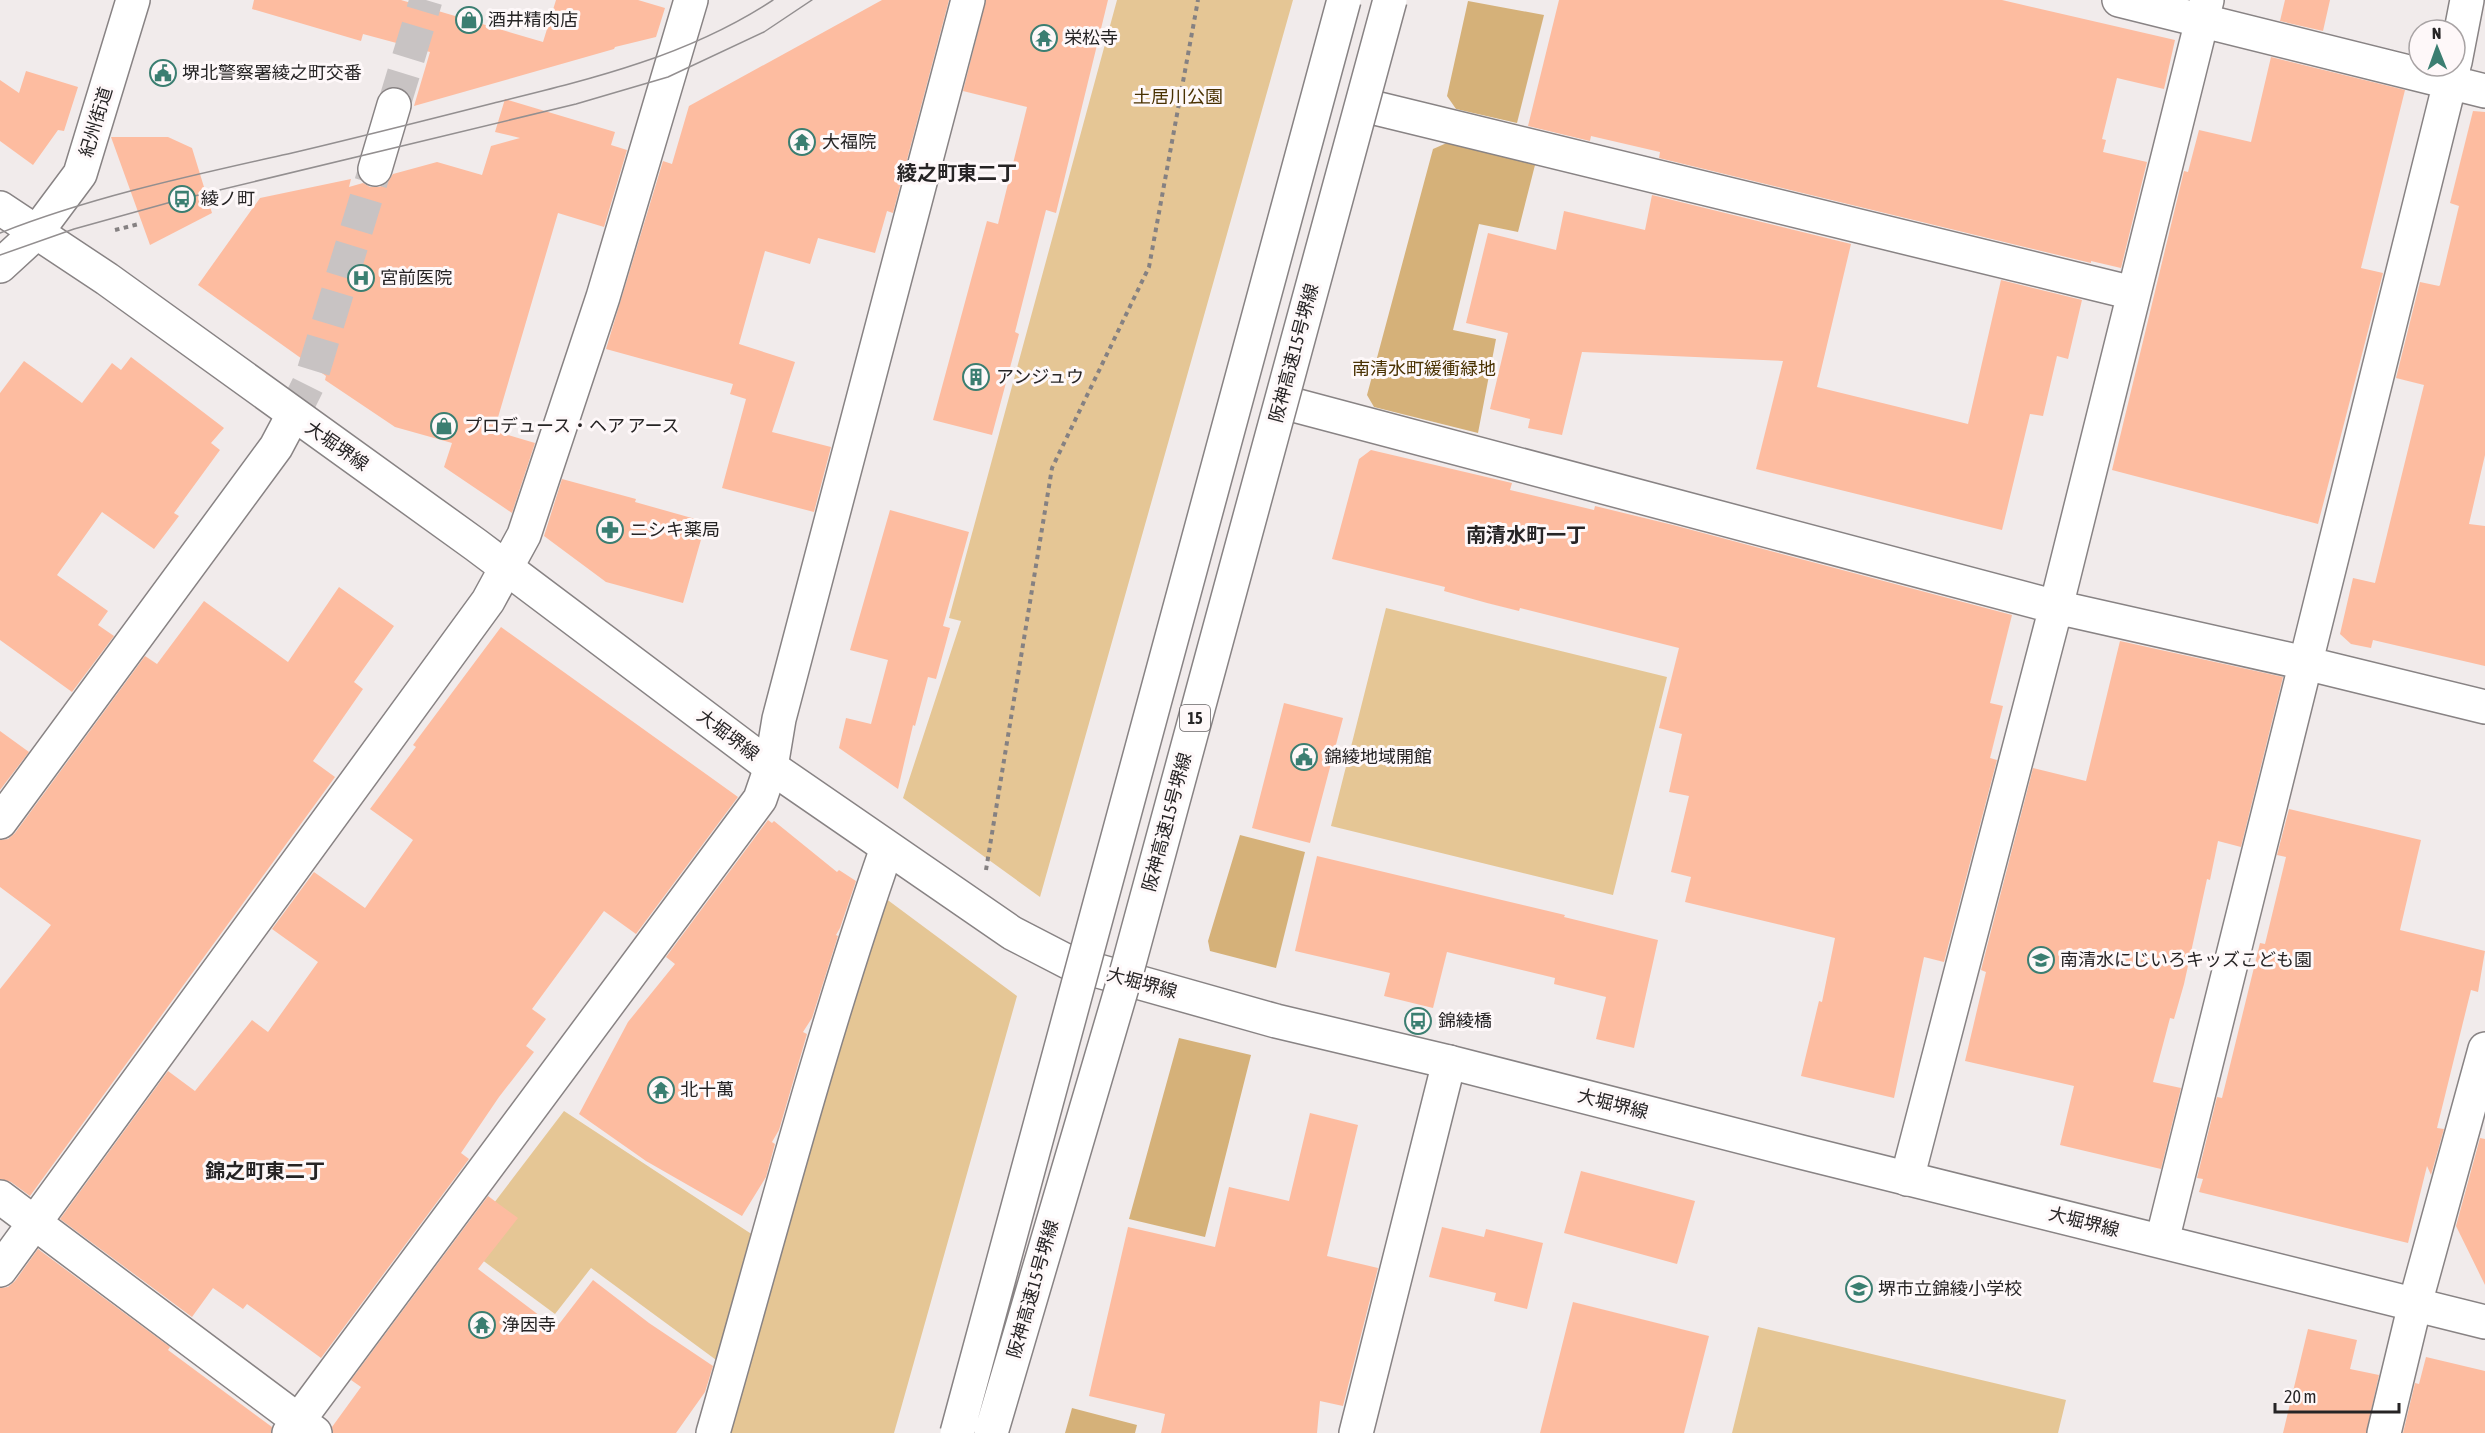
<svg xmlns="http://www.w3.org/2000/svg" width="2485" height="1433" viewBox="0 0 2485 1433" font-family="'Asap Condensed','Noto Sans JP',sans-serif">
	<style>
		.green { fill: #e5c695 }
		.forest { fill: #d5b179 }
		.building { fill: #fdbca0 }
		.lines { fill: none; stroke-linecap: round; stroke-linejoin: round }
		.street-tunnel { stroke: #c8c3c3; stroke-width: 33; stroke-dasharray: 33 16; stroke-linecap: butt }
		.street-casing { stroke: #888384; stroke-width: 36 }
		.secondary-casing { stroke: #888384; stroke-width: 36 }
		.path { stroke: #858182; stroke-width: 4; stroke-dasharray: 4.5 4.5; stroke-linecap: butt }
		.street { stroke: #fff; stroke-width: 33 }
		.secondary { stroke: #fff; stroke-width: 33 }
		.tram { stroke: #938f90; stroke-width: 1.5 }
		.highway-bridge-casing { stroke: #888384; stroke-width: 36; stroke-linecap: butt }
		.highway-bridge { stroke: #fff; stroke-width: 33 }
		.labels { text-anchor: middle; stroke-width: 6; stroke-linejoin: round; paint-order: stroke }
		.shield { fill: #fef8f9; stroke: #676465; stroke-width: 1.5 }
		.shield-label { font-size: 16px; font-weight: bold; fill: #262425 }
		.poi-label { font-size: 18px; fill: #262425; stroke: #fef8f9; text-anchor: start }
		.park-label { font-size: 18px; fill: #493101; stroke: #fef8f9 }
		.street-label { font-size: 18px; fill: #262425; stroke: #fef8f9 }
		.neighbourhood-label { font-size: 20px; font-weight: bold; fill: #262425; stroke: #fef8f9 }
	</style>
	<rect width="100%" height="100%" fill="#f1ebeb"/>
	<!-- green -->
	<path class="green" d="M 1117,0 L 1293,0 L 1040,897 L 903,798 L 961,621 L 949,618 Z
		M 1386,608 L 1667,677 L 1613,895 L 1331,826 Z
		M 885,898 L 1017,996 L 894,1433 L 726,1433 L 877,906 Z
		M 564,1111 L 753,1235 L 723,1365 L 591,1268 L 555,1314 L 462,1245 Z
		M 1758,1327 L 2066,1400 L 2058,1433 L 1732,1433 Z"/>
	<!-- forest -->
	<path class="forest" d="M 1468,1 L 1544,15 L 1517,123 L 1456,109 L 1447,96 Z
		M 1449,142 L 1535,165 L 1518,232 L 1479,224 L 1453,330 L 1496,339 L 1478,433 L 1374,407 L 1367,395 L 1433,149 Z
		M 1240,835 L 1305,852 L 1276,968 L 1210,951 L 1208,941 Z
		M 1179,1038 L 1251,1055 L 1205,1237 L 1129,1219 Z
		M 1072,1408 L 1137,1425 L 1135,1433 L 1065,1433 Z"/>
	<!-- building -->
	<path class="building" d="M 254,0 L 401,0 L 543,42 L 556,0 L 638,0 L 665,8 L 656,37 L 615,47 L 614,49 L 414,106 L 430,52 L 363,34 L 361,41 L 252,9 Z
		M 882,0 L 949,0 L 893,213 L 887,211 L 875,253 L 818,238 L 810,264 L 765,251 L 739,344 L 795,362 L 772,432 L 831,447 L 814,512 L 722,488 L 746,399 L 730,394 L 733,384 L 606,349 L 663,161 L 672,164 L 689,106 Z
		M 986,0 L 1108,0 L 1056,213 L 1046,210 L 1015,332 L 1019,334 L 992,435 L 933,420 L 987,221 L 998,224 L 1027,107 L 963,91 Z
		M 1559,0 L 2002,0 L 2175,40 L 2164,89 L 2117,78 L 2102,139 L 2106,140 L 2103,152 L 2147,162 L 2121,268 L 2091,261 L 2091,263 L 1659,158 L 1660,152 L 1591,136 L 1590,141 L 1528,126 Z
		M 2285,0 L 2330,0 L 2323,31 L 2280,21 Z
		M 2271,57 L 2405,90 L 2361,268 L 2383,273 L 2318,524 L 2112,470 L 2184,171 L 2188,172 L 2199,130 L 2251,142 Z
		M 26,71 L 78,87 L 64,131 L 58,130 L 33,165 L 0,141 L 0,80 L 19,93 Z
		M 505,99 L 615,132 L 611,145 L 627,150 L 604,227 L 558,213 L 494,431 L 535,443 L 512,513 L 444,467 L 452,443 L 395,427 L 325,380 L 326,376 L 198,285 L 260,198 L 351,179 L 349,187 L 363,183 L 370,187 L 379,187 L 387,183 L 393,174 L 437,162 L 482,175 L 491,146 L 520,138 L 495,132 Z
		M 2473,111 L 2485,112 L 2485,455 L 2469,524 L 2485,526 L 2485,666 L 2373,640 L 2371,648 L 2351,644 L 2340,634 L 2353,578 L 2375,583 L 2424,385 L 2396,378 L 2420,282 L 2439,286 L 2440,285 L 2459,206 L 2450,203 Z
		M 111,137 L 168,137 L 192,148 L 212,213 L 150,245 Z
		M 1652,195 L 1851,244 L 1817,387 L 1968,424 L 2001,280 L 2082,300 L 2068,359 L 2057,356 L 2043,416 L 2030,414 L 2002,530 L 1756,469 L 1783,361 L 1582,352 L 1562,435 L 1528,428 L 1530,419 L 1490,409 L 1508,333 L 1466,323 L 1488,233 L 1556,250 L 1564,211 L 1645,230 Z
		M 131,357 L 224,428 L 211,443 L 220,450 L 174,513 L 179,516 L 154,549 L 102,512 L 57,575 L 108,611 L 98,625 L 114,636 L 72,692 L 0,640 L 0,393 L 24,361 L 82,403 L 112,363 L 121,370 Z
		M 1371,450 L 1512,483 L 1510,490 L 1594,510 L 1595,506 L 1673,525 L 2012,615 L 1990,703 L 2003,706 L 1990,758 L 1997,760 L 1944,962 L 1924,957 L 1894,1098 L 1801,1076 L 1819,1001 L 1822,1002 L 1835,938 L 1685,902 L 1691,877 L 1671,872 L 1689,796 L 1669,792 L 1682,734 L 1659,728 L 1679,648 L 1520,608 L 1519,611 L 1487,603 L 1444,591 L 1445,587 L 1332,559 L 1359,459 Z
		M 562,479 L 636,499 L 635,502 L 706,522 L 683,603 L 606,582 L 544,536 Z
		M 890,510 L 969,532 L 943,626 L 950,628 L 936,679 L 928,677 L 915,726 L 913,725 L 898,789 L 839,748 L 846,718 L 871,724 L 888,660 L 850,650 Z
		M 339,587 L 394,626 L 354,682 L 363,689 L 313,761 L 335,777 L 30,1196 L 11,1182 L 0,1179 L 0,989 L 51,925 L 0,887 L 0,840 L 8,839 L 15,833 L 145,656 L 157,664 L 204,601 L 288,662 Z
		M 501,627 L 738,797 L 636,934 L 604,911 L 532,1009 L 546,1019 L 526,1046 L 534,1052 L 499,1097 L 461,1153 L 469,1159 L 321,1358 L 247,1304 L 243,1309 L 213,1288 L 192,1317 L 60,1219 L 168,1071 L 195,1091 L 252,1020 L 268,1032 L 318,962 L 272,929 L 314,872 L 365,908 L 413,840 L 370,809 L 416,747 L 413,745 Z
		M 2120,641 L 2283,677 L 2241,847 L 2218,841 L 2210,880 L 2207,879 L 2184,984 L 2174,1019 L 2170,1018 L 2153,1082 L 2181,1088 L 2161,1169 L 2060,1145 L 2074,1086 L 1965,1061 L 1986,972 L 1981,970 L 2033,768 L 2086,781 Z
		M 1284,703 L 1343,718 L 1310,843 L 1252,828 Z
		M 0,731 L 29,752 L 0,790 Z
		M 2289,809 L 2421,840 L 2400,930 L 2485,951 L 2478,992 L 2471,990 L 2437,1128 L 2444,1129 L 2431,1175 L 2427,1166 L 2408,1243 L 2199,1192 L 2203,1179 L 2197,1178 L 2217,1097 L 2222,1098 L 2260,943 L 2265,944 L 2286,857 L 2277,855 Z
		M 768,820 L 772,823 L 774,821 L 837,872 L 839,870 L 856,881 L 840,928 L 836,935 L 838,936 L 812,1018 L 803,1032 L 807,1034 L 779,1130 L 772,1142 L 775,1144 L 766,1177 L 742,1216 L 646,1161 L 579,1114 L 628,1022 L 675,964 L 666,957 Z
		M 1317,856 L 1565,915 L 1564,917 L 1658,940 L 1634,1048 L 1596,1039 L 1606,997 L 1554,984 L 1555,978 L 1447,952 L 1433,1008 L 1384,996 L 1390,973 L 1295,951 Z
		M 1310,1113 L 1358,1125 L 1327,1256 L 1378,1268 L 1343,1406 L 1320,1401 L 1317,1433 L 1161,1433 L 1165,1414 L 1089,1396 L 1128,1227 L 1215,1247 L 1229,1187 L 1289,1201 Z
		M 2480,1138 L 2485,1139 L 2485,1285 L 2456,1226 Z
		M 1581,1171 L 1695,1201 L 1677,1264 L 1564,1233 Z
		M 488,1196 L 518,1218 L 478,1269 L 556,1328 L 593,1280 L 649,1323 L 713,1366 L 705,1392 L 676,1433 L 333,1433 L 332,1427 L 361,1387 L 351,1380 Z
		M 1442,1227 L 1484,1237 L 1486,1229 L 1543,1243 L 1527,1309 L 1494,1301 L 1496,1293 L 1429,1277 Z
		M 38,1249 L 170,1347 L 168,1350 L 272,1427 L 271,1433 L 0,1433 L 0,1288 L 8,1287 L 15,1281 Z
		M 1573,1302 L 1709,1336 L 1684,1433 L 1540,1433 Z
		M 2308,1329 L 2357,1340 L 2350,1369 L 2379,1375 L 2366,1433 L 2283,1433 Z
		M 2426,1357 L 2485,1371 L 2485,1433 L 2403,1433 L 2415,1383 L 2419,1384 Z"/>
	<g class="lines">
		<!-- street-tunnel -->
		<path class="street-tunnel" d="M 394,105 L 426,0
			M 293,415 L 311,379 L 375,169"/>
		<defs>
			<path id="street" d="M 2119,0 L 2485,91
				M 2455,62 L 2467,0
				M 1371,107 L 2133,293
				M 375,169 L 394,105
				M 36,233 L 80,174 L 133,0
				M 1294,405 L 2056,607 L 2305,663 L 2485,707
				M 0,822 L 276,447 L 293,415
				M 1907,1179 L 2056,607 L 2207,0
				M 0,1197 L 315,1433
				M 2162,1241 L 2454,66
				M 0,1270 L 488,601 L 524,535 L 603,297 L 691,0
				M 289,1433 L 760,799 L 771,767 L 779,719 L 968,0
				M 713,1433 C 769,1238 820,1040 887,848
				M 1356,1433 L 1449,1062
				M 2384,1433 L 2415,1304 L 2485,1049"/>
			<path id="secondary" d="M 0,208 L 107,279 L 476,545 L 771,767 L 1012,933 L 1070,963 L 1276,1021 L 1449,1062 L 1801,1152 L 2485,1322
				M 0,266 L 36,233"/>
		</defs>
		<!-- street casing -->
		<use href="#street" class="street-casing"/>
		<!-- secondary casing -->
		<use href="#secondary" class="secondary-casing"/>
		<!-- path -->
		<path class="path" d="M 115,230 L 139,224
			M 986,870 L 1052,468 L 1149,267 L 1198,0"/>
		<!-- street -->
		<use href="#street" class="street"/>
		<!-- secondary -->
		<use href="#secondary" class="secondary"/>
		<!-- tram -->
		<path class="tram" d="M 0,233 C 94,196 194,175 292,153 C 360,137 427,120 494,103 C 592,79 688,56 773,0
			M 0,255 L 74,229 L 182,199 L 576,104 L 668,77 L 764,32 L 812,0"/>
		<defs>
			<path id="highway-bridge" d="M 957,1433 L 1344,0
				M 991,1433 L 1128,967 L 1390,0"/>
		</defs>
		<!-- highway-bridge casing -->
		<use href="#highway-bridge" class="highway-bridge-casing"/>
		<!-- highway-bridge -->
		<use href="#highway-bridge" class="highway-bridge"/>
	</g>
	<!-- icons -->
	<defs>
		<symbol id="shop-ring" viewBox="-11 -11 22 22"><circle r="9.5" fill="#fef8f9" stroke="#3b7e71" stroke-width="1.5"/><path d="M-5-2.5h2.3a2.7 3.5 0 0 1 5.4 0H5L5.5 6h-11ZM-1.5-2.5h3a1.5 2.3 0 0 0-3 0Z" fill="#3b7e71"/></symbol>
		<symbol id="temple-ring" viewBox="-11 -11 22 22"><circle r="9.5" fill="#fef8f9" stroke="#3b7e71" stroke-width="1.5"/><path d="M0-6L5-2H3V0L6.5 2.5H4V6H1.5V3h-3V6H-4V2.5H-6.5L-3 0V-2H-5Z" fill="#3b7e71"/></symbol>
		<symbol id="civic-ring" viewBox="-11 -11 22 22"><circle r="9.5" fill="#fef8f9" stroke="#3b7e71" stroke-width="1.5"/><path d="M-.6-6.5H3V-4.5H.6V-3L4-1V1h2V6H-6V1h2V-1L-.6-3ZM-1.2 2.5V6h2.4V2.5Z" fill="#3b7e71"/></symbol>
		<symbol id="bus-ring" viewBox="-11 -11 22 22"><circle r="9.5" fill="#fef8f9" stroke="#3b7e71" stroke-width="1.5"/><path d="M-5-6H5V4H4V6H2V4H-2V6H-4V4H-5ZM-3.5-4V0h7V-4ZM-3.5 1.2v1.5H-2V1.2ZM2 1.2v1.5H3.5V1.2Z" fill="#3b7e71"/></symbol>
		<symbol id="hospital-ring" viewBox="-11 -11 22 22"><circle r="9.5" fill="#fef8f9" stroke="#3b7e71" stroke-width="1.5"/><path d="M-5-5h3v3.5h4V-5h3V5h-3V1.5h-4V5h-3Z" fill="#3b7e71"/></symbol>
		<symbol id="building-ring" viewBox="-11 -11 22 22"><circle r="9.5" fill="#fef8f9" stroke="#3b7e71" stroke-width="1.5"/><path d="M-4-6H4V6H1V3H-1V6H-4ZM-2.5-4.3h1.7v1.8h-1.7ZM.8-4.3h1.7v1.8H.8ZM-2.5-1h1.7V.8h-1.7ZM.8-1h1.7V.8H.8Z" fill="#3b7e71"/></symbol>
		<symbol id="pharmacy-ring" viewBox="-11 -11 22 22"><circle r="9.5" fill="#fef8f9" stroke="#3b7e71" stroke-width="1.5"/><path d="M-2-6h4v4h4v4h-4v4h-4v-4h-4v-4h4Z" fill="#3b7e71"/></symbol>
		<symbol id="school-ring" viewBox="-11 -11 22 22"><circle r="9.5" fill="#fef8f9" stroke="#3b7e71" stroke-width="1.5"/><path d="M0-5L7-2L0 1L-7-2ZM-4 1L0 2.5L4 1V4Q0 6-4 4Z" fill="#3b7e71"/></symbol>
	</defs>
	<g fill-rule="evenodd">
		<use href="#shop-ring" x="454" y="5" width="30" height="30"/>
		<use href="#temple-ring" x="1029" y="23" width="30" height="30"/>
		<use href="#civic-ring" x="148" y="58" width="30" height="30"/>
		<use href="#temple-ring" x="787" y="127" width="30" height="30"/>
		<use href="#bus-ring" x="167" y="184" width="30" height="30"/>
		<use href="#hospital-ring" x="346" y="263" width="30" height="30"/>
		<use href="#building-ring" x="961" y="362" width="30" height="30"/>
		<use href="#shop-ring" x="429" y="411" width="30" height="30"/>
		<use href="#pharmacy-ring" x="595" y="515" width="30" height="30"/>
		<use href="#civic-ring" x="1289" y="742" width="30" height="30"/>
		<use href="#school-ring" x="2026" y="945" width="30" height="30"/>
		<use href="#bus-ring" x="1403" y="1006" width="30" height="30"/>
		<use href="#temple-ring" x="646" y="1075" width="30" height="30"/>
		<use href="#school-ring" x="1844" y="1274" width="30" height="30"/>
		<use href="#temple-ring" x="467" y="1310" width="30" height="30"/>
	</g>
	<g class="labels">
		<!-- shield labels -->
		<rect class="shield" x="1180" y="705" width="30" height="26" rx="4.5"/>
		<g class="shield-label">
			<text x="1195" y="724">15</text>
		</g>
		<!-- poi labels -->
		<g class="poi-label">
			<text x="488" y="26">酒井精肉店</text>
			<text x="1064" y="44">栄松寺</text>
			<text x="182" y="79">堺北警察署綾之町交番</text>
			<text x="822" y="148">大福院</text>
			<text x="201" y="205">綾ノ町</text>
			<text x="380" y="284">宮前医院</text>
			<text x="996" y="383">アンジュウ</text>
			<text x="464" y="432">プロデュース・ヘア アース</text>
			<text x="630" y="536">ニシキ薬局</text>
			<text x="1324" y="763">錦綾地域開館</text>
			<text x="2060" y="966">南清水にじいろキッズこども園</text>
			<text x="1438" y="1027">錦綾橋</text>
			<text x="680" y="1096">北十萬</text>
			<text x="1878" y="1295">堺市立錦綾小学校</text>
			<text x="502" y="1331">浄因寺</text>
		</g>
		<!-- park labels -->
		<g class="park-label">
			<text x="1178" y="103">土居川公園</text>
			<text x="1424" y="375">南清水町緩衝緑地</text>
		</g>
		<!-- street labels -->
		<g class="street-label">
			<text transform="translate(96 122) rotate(-73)" y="6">紀州街道</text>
			<text transform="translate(1294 353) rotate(-75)" y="6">阪神高速15号堺線</text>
			<text transform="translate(337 446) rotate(35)" y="6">大堀堺線</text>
			<text transform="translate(728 735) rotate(37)" y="6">大堀堺線</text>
			<text transform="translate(1167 822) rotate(-75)" y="6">阪神高速15号堺線</text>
			<text transform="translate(1142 983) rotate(15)" y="6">大堀堺線</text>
			<text transform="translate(1613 1104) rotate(14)" y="6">大堀堺線</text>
			<text transform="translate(2084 1222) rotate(14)" y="6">大堀堺線</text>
			<text transform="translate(1033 1289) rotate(-74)" y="6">阪神高速15号堺線</text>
		</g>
		<!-- neighbourhood labels -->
		<g class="neighbourhood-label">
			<text x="957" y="180">綾之町東二丁</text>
			<text x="1526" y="542">南清水町一丁</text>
			<text x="265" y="1178">錦之町東二丁</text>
		</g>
	</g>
	<!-- north arrow -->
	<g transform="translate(2437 48) rotate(359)"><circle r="28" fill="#fef8f9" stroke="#a8a3a4" stroke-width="1.5"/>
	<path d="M0-4.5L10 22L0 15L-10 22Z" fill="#3b7e71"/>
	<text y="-9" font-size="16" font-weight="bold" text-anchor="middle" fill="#262425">N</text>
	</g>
	<!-- scale -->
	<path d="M2275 1403v9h124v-9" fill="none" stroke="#262425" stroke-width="3"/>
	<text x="2284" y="1403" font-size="18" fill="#262425" stroke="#fef8f9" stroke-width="4.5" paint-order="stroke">20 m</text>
</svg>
